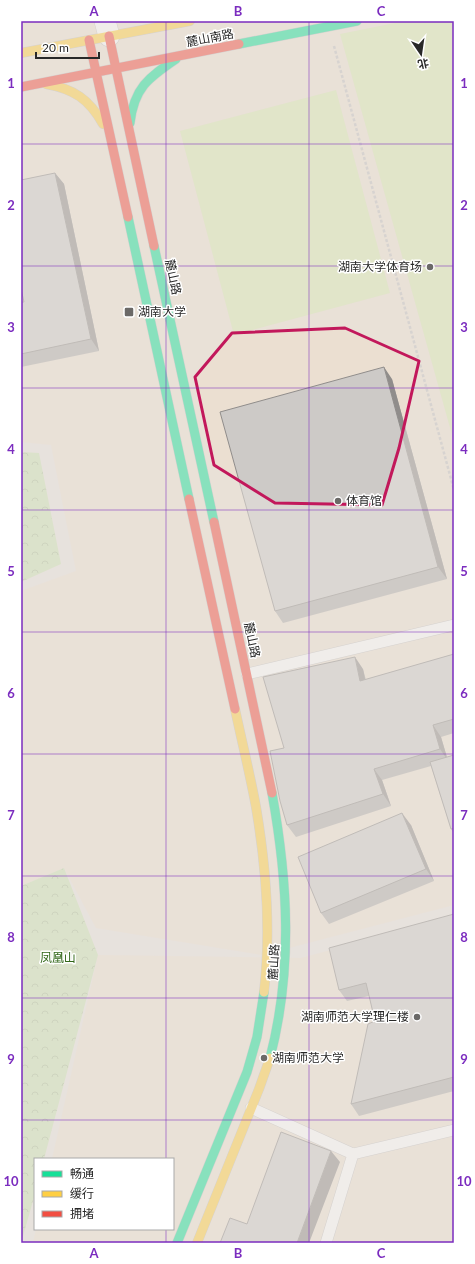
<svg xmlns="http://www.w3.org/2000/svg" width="475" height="1264" viewBox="0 0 475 1264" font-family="Lato,'Noto Sans SC',sans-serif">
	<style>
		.education { fill: #ebdfd1 }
		.forest { fill: url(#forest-crowns) }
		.pitch { fill: #d9e8b2 }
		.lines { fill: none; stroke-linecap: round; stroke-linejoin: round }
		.lane-casing { stroke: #c0bfbf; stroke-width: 12 }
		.street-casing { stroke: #c0bfbf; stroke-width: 22 }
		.fast-casing { stroke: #c0bfbf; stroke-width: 10 }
		.slow-casing { stroke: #c0bfbf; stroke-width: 10 }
		.jam-casing { stroke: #c0bfbf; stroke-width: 10 }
		.path { stroke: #c3c2c2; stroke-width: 2.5; stroke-dasharray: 3 2; stroke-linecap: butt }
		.lane { stroke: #fbfbfa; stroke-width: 11 }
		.street { stroke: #fbfbfa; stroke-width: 21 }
		.fast { stroke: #16e098; stroke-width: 9 }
		.slow { stroke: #ffcf43; stroke-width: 9 }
		.jam { stroke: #f24e42; stroke-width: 9 }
		.wall { fill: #b0aeab }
		.shaded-wall { fill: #908d8b }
		.building { fill: #cdcac7; stroke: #908d8b }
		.marked { fill: none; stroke: #c2185b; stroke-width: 3; stroke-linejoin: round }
		.grid { fill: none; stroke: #7b2cbf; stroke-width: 1; stroke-opacity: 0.55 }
		.poi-dot { fill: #6b6967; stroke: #fff; stroke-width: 1.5 }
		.labels { text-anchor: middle; stroke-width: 3; stroke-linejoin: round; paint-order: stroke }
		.street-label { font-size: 12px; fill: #282828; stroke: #fff }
		.poi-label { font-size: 12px; fill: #282828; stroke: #fff; text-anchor: start }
		.park-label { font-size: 12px; fill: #306617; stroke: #fff }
		.neatline { fill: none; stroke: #7b2cbf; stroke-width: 1.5 }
		.grid-label { font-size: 13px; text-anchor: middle; font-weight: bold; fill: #7b2cbf }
	</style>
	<defs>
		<pattern id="forest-crowns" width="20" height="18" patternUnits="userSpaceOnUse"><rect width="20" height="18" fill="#cde3b5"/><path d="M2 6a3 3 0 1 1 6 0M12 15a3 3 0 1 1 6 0" fill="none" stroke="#b0c39c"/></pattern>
	</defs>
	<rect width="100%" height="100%" fill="#e7e2dd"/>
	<!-- education -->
	<path class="education" d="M 21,21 L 454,21 L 454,905 L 262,955 L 96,928 L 64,868 L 21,886 L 21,591 L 76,571 L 51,445 L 21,442 Z
		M 454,917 L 454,1243 L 33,1243 L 36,1229 L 173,1229 L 173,1159 L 52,1159 L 98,955 L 301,958 Z"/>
	<!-- forest -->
	<path class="forest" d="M 21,452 L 39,453 L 61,564 L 21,582 Z
		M 64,868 L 98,955 L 44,1159 L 35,1159 L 35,1194 L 21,1243 L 21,886 Z"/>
	<!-- pitch -->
	<path class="pitch" d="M 405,21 L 454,21 L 454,442 L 340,34 Z
		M 336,90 L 390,293 L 234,335 L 180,131 Z"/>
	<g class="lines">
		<defs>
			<path id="lane" d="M 247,674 L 454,625
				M 251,1108 L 353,1154 L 326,1243
				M 353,1154 L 454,1130"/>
			<path id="street" d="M 105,21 L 109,36"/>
			<path id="fast" d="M 239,44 L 357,21
				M 130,123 C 134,88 148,78 176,59
				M 128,217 L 189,499
				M 154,246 L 214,522
				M 270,1058 C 293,969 288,882 272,793
				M 177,1243 L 247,1072 L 257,1037 L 264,992"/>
			<path id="slow" d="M 21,53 L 190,21
				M 46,84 C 74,89 89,99 103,124
				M 235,709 C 242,742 250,774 256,807 C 266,866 271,932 264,992
				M 197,1243 L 259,1089 L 270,1058"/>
			<path id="jam" d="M 109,36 L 154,246
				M 89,40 L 128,217
				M 21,87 L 239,44
				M 189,499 L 235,709
				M 214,522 L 272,793"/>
		</defs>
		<!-- lane casing -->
		<use href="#lane" class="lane-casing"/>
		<!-- street casing -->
		<use href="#street" class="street-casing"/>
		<!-- fast casing -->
		<use href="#fast" class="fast-casing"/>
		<!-- slow casing -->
		<use href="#slow" class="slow-casing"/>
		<!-- jam casing -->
		<use href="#jam" class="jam-casing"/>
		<!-- path -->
		<path class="path" d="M 334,46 L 454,490"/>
		<!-- lane -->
		<use href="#lane" class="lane"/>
		<!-- street -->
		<use href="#street" class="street"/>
		<!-- fast -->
		<use href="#fast" class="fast"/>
		<!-- slow -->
		<use href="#slow" class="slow"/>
		<!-- jam -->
		<use href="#jam" class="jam"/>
	</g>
	<!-- wall -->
	<path class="wall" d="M 55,173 L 64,184 L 99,351 L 21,367 L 21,302 L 24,302 Z
		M 392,379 L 447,579 L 283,623 L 275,611 Z
		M 454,654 L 454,733 L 441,737 L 447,757 L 454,755 L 454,833 L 451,829 L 431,766 L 382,780 L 391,806 L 296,837 L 287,825 L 284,748 L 363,669 L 366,680 Z
		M 411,825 L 434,881 L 329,924 L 321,913 Z
		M 454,914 L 454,1091 L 359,1116 L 351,1104 L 375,1021 L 369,996 L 347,1001 L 339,990 Z"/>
	<!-- shaded-wall -->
	<path class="shaded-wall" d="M 55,173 L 64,184 L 99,351 L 91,339 Z
		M 384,367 L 392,379 L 447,579 L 438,567 Z
		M 355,657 L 363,669 L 368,693 L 360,681 Z
		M 433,725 L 441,737 L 448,761 L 440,749 Z
		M 374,769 L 382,780 L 391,806 L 383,794 Z
		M 402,813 L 411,825 L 434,881 L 426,869 Z
		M 331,1151 L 340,1162 L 309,1243 L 297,1243 Z"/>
	<!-- building -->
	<path class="building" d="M 55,173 L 91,339 L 21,354 L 21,302 L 24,302 L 21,289 L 21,180 Z
		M 384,367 L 438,567 L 275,611 L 220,412 Z
		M 454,654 L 454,719 L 433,725 L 440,749 L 374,769 L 383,794 L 287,825 L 280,801 L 270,751 L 284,748 L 263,677 L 355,657 L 360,681 Z
		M 454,755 L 454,828 L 451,829 L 430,762 Z
		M 402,813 L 426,869 L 321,913 L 298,857 Z
		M 454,914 L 454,1077 L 351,1104 L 368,1024 L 375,1021 L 366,983 L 339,990 L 329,948 Z
		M 281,1132 L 331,1151 L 297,1243 L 220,1243 L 230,1218 L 247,1224 Z"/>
	<!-- marked area -->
	<path d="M0 0H475V1264H0ZM 345,328 L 419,361 L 399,448 L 382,505 L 275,503 L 214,465 L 195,377 L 232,333 Z" fill="#e7e2dd" fill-opacity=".55" fill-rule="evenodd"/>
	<path class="marked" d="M 345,328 L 419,361 L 399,448 L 382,505 L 275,503 L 214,465 L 195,377 L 232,333 Z"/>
	<!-- grid -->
	<path class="grid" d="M 166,21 L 166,1159M 309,21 L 309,1243M 21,144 L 454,144M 21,266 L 454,266M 21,388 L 454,388M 21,510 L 454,510M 21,632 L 454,632M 21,754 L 454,754M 21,876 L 454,876M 21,998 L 454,998M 21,1120 L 454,1120M 166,1229 L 166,1243"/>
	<!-- markers -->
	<g class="poi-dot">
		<circle cx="430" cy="267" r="4"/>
		<rect x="124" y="307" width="10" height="10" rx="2"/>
		<circle cx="338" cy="501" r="4"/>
		<circle cx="417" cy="1017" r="4"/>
		<circle cx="264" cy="1058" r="4"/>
	</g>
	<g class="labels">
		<!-- street labels -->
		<g class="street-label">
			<text transform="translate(210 38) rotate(-11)" y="4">麓山南路</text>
			<text transform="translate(173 277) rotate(78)" y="4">麓山路</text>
			<text transform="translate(252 640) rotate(78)" y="4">麓山路</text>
			<text transform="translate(274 962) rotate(-87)" y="4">麓山路</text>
		</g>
		<!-- poi labels -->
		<g class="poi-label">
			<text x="422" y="271" text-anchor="end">湖南大学体育场</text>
			<text x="138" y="316">湖南大学</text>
			<text x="346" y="505">体育馆</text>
			<text x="409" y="1021" text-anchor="end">湖南师范大学理仁楼</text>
			<text x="272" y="1062">湖南师范大学</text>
		</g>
		<!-- park labels -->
		<g class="park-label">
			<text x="58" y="962">凤凰山</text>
		</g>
	</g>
	<!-- border -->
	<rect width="475" height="1264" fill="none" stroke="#ffffff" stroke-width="44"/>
	<!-- legend -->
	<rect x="34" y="1158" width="140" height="72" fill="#ffffff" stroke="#a9a9a9"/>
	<rect x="42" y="1171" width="20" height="6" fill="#16e098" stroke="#a9a9a9"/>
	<text x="70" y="1178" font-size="12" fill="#282828">畅通</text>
	<rect x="42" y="1191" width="20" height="6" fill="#ffcf43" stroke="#a9a9a9"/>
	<text x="70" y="1198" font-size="12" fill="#282828">缓行</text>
	<rect x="42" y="1211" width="20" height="6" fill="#f24e42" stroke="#a9a9a9"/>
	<text x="70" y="1218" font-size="12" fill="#282828">拥堵</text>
	<!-- north arrow -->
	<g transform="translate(421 54) rotate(167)" stroke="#ffffff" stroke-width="3" paint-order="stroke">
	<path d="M0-3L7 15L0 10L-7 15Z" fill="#282828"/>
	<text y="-6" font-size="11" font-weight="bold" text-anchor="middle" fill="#282828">北</text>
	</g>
	<!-- scale -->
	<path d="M36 52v6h63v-6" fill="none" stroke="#282828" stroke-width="2"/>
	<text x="42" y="52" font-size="12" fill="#282828" stroke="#ffffff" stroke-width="3" paint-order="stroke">20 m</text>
	<rect x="22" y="22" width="431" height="1220" class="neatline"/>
	<g class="grid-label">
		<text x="94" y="16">A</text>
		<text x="238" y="16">B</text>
		<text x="381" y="16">C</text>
		<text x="11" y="88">1</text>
		<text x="464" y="88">1</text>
		<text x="11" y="210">2</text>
		<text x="464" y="210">2</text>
		<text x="11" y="332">3</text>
		<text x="464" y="332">3</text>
		<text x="11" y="454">4</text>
		<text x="464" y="454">4</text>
		<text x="11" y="576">5</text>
		<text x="464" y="576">5</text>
		<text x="11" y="698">6</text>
		<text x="464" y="698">6</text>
		<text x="11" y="820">7</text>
		<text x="464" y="820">7</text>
		<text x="11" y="942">8</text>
		<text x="464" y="942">8</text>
		<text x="11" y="1064">9</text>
		<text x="464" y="1064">9</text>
		<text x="11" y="1186">10</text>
		<text x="464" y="1186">10</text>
		<text x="94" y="1258">A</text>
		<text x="238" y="1258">B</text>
		<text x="381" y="1258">C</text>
	</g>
</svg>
